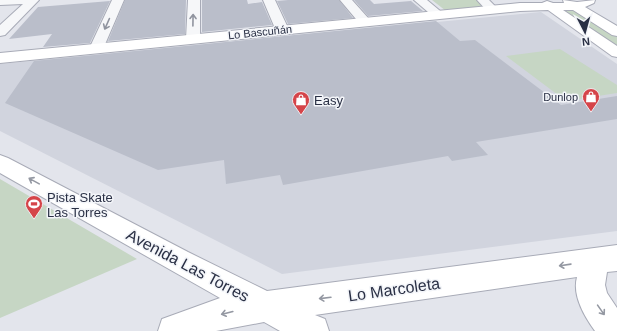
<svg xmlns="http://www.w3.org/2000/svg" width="617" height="331" viewBox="0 0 617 331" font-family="Arial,sans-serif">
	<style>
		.built { fill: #d1d4de }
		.green { fill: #c6d6c4 }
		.building { fill: #babeca }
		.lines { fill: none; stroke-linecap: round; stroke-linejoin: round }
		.street-casing { stroke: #a8abb7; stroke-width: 2 }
		.secondary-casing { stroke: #a8abb7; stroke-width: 2 }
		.street { fill: #f6f7f9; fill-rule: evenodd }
		.secondary { fill: #fff; fill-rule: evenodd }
		.oneway { stroke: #90949f }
		.oneway2 { stroke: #9498a2 }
		.labels { text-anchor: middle; stroke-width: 3; stroke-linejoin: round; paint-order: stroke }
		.far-street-label { font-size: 11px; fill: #2a3045; stroke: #f3f5f9 }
		.far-poi-label { font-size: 11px; fill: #2a3045; stroke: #f3f5f9; text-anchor: end }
		.poi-label { font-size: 13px; fill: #2a3045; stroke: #f3f5f9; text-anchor: start }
		.near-street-label { font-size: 16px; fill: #2a3045; stroke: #f3f5f9 }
	</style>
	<rect width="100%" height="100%" fill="#e3e5ec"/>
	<!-- built -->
	<path class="built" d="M 541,12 L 617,64 L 617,231 L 282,274 L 0,131 L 0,64 Z"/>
	<!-- green -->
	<path class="green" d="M 432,0 L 477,0 L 484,6 L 446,11 Z
		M 569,8 L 617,37 L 617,47 L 559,9 Z
		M 560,49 L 617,85 L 617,93 L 566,101 L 506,56 Z
		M 0,179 L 137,259 L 0,318 Z"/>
	<!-- building -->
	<path class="building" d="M 125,0 L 186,0 L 185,34 L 108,41 Z
		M 202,0 L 247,0 L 248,4 L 262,2 L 272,25 L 202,32 Z
		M 288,0 L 339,0 L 353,18 L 288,24 L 277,1 Z
		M 354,0 L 370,0 L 374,4 L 411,1 L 423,11 L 368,16 Z
		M 110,1 L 90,43 L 43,47 L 52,34 L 9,39 L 38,7 Z
		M 436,21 L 460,41 L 475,40 L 561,105 L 617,96 L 617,119 L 476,142 L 488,155 L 452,161 L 448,156 L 283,185 L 280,175 L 226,184 L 224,160 L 158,170 L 5,103 L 34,61 Z"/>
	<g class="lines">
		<defs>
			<path id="street" d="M 0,0 L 39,0 L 5,35 L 0,36 L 0,25 L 23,4 L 0,5 Z
				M 112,0 L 124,0 L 103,49 L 101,52 L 91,52 L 89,49 Z
				M 188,0 L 200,0 L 200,39 L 198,42 L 188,42 L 186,39 Z
				M 263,0 L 275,0 L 289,30 L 287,33 L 277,33 Z
				M 340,0 L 352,0 L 369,19 L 371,22 L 369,25 L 361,25 Z
				M 414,0 L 427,0 L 445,15 L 443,18 L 435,18 Z
				M 477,0 L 489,0 L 498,9 L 496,12 L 488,12 Z"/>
			<path id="secondary" d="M 563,0 L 577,2 L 595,0 L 594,3 L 585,7 L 617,26 L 617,36 L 612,35 L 573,10 L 563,10 L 617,46 L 617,57 L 612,56 L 548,10 L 520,11 L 0,63 L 0,53 L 520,3 L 542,3 L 547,1 L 553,3 L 564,3 Z
				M 0,155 L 8,158 L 188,252 L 267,291 L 617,245 L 617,271 L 607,272 L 605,285 L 607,293 L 617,308 L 617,331 L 595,331 C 584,316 572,295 577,277 L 315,315 L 325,319 L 329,331 L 280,331 L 264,322 L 216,331 L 158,331 L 162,319 L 220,298 L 0,173 Z"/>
		</defs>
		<!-- street casing -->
		<use href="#street" class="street-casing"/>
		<!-- secondary casing -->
		<use href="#secondary" class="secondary-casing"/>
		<!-- street -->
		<use href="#street" class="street"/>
		<!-- secondary -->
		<use href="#secondary" class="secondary"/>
	</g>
	<!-- one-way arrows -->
	<defs><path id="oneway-shaft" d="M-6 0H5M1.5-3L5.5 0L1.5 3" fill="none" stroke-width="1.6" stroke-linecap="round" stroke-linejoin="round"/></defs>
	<g class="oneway">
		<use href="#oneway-shaft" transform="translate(193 20) rotate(-89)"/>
		<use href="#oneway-shaft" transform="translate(107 24) rotate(114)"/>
	</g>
	<g class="oneway2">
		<use href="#oneway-shaft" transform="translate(34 181) rotate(-151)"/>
		<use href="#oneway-shaft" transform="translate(565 265) rotate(172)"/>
		<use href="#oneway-shaft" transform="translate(325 298) rotate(173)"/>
		<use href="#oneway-shaft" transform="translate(601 310) rotate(55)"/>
		<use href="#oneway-shaft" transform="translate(227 313) rotate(166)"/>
	</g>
	<!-- icons -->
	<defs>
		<symbol id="shop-pin" viewBox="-11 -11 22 30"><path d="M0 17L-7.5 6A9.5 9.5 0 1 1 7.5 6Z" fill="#d54449" stroke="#f3f5f9"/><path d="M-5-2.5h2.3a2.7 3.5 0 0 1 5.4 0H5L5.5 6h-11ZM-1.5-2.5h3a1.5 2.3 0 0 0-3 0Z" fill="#fff"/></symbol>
		<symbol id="stadium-pin" viewBox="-11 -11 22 30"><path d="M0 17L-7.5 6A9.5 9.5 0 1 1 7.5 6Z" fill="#d54449" stroke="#f3f5f9"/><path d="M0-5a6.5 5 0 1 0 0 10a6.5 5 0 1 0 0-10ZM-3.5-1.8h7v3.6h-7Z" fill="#fff"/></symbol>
	</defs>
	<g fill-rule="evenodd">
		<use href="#shop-pin" x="581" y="87" width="20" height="27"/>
		<use href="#shop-pin" x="291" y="90" width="20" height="27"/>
		<use href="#stadium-pin" x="24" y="194" width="20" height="27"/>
	</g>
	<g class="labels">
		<!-- far-street labels -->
		<g class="far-street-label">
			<text transform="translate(260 32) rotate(-6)" y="4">Lo Bascuñán</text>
		</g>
		<!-- far-poi labels -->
		<g class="far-poi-label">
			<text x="578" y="101">Dunlop</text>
		</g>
		<!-- poi labels -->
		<g class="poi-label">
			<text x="314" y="105">Easy</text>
			<text x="47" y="202">Pista Skate<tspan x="47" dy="15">Las Torres</tspan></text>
		</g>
		<!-- near-street labels -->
		<g class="near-street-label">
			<text transform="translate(188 265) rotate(28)" y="6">Avenida Las Torres</text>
			<text transform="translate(394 289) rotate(-8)" y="6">Lo Marcoleta</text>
		</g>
	</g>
	<!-- north arrow -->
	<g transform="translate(585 32) rotate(174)" stroke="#f3f5f9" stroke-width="3" paint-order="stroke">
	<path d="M0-3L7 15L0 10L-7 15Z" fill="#2a3045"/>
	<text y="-6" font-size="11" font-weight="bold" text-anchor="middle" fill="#2a3045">N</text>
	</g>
</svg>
